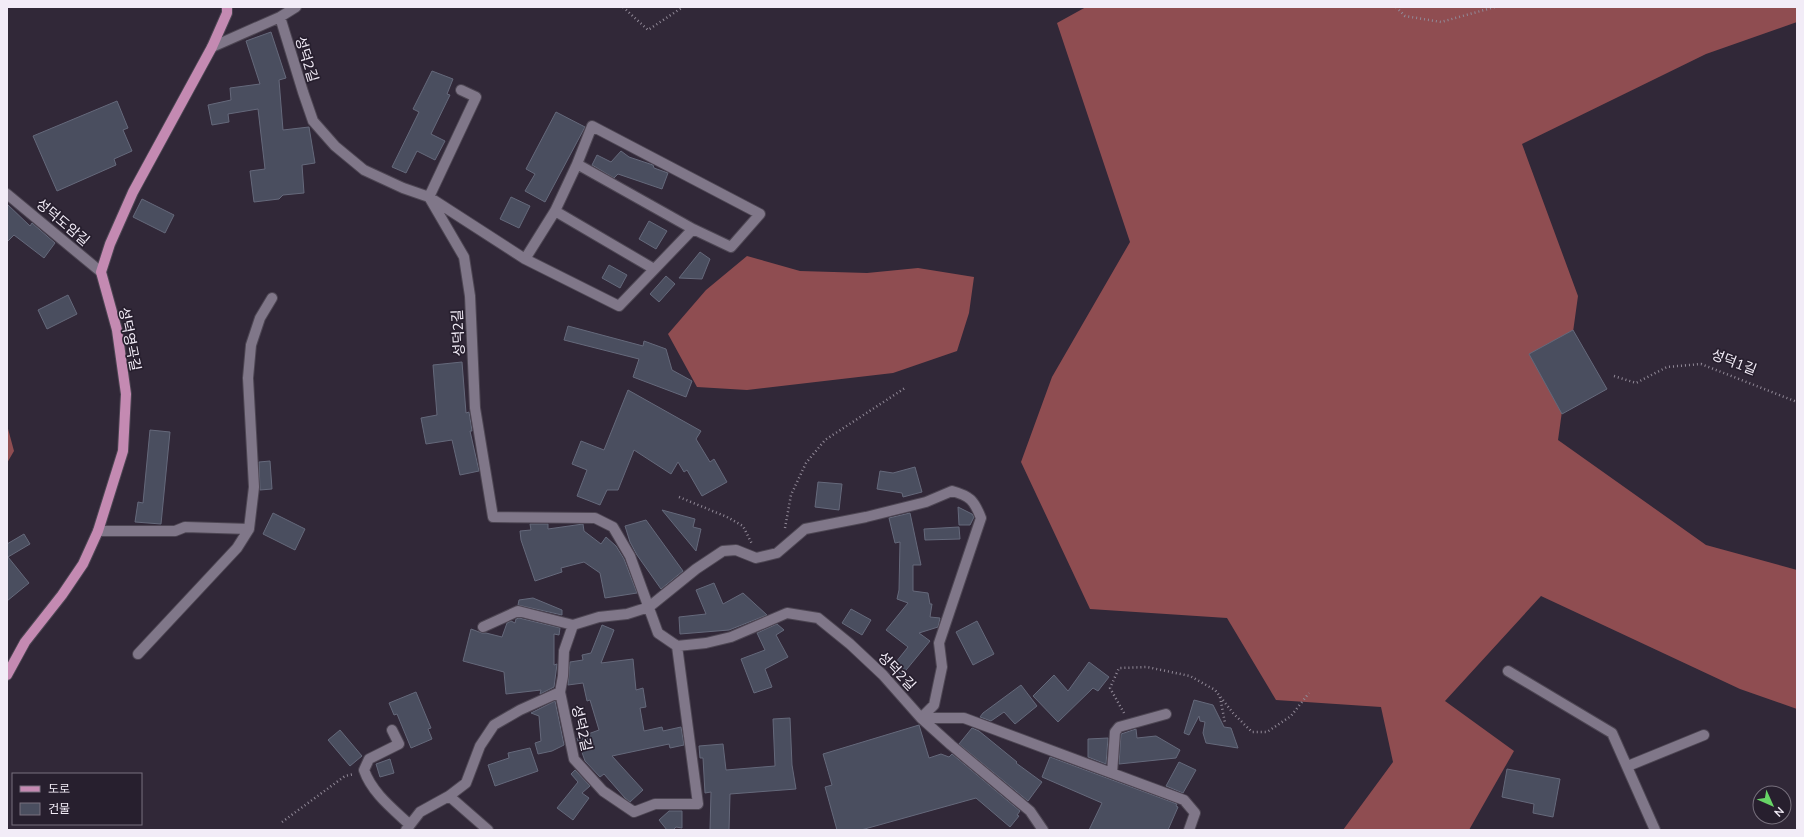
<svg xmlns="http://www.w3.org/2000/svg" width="1804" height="837" viewBox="0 0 1804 837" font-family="'Nunito Sans','Noto Sans KR',sans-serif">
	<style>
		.forest { fill: #8f4d51 }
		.building { fill: #4a4e5f; stroke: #65697b }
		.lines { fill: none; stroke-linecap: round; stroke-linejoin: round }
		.minor-casing { stroke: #4d4653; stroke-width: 12 }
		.major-casing { stroke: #4d4653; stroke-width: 12 }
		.path { stroke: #918997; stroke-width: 2.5; stroke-dasharray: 1 3; stroke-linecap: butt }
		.minor { stroke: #807789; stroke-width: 10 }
		.major { stroke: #c48ab2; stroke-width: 10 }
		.labels { text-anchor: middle; stroke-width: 3.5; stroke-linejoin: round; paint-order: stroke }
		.street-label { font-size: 14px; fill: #f2ecf7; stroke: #271f2e }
	</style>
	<rect width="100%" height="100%" fill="#312838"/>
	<!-- forest -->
	<path class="forest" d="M 1086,7 L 1797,7 L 1797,22 L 1706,54 L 1522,144 L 1578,296 L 1558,440 L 1706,545 L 1797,570 L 1797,709 L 1740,689 L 1541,596 L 1445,701 L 1514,751 L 1469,830 L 1343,830 L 1393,762 L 1381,707 L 1276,700 L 1227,618 L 1090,609 L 1021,462 L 1052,377 L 1130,242 L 1057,23 Z
		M 747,256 L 800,271 L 867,273 L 918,268 L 974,277 L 969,313 L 957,351 L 893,373 L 747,390 L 697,387 L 668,334 L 706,290 Z
		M 7,425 L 14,451 L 7,463 Z"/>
	<!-- building -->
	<path class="building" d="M 271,32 L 286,78 L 279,80 L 283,130 L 309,127 L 315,163 L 302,165 L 304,193 L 283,195 L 279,199 L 254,202 L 250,171 L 265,169 L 258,109 L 228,114 L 229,122 L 212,125 L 208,105 L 231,100 L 230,88 L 260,84 L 246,41 Z
		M 432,71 L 453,79 L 447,94 L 450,95 L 431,134 L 445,141 L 435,160 L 417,151 L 406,173 L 392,167 L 419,112 L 413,109 Z
		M 117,101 L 128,128 L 123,130 L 132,151 L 114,159 L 116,165 L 57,191 L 33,136 Z
		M 556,112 L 585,127 L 545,202 L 525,191 L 535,174 L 526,169 Z
		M 621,151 L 629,157 L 653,165 L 654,168 L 668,173 L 662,189 L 618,174 L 614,178 L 592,165 L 597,155 L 611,162 Z
		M 511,197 L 530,206 L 519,228 L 500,219 Z
		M 142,199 L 174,215 L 165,233 L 133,217 Z
		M 7,204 L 30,226 L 32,223 L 55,243 L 44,258 L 14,235 L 7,242 Z
		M 649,221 L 667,231 L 656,249 L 639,239 Z
		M 700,252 L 710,259 L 702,279 L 679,278 Z
		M 609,265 L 627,275 L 620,288 L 602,278 Z
		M 666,276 L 675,284 L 659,302 L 650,294 Z
		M 68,295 L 77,314 L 47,329 L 38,310 Z
		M 568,326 L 643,346 L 644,341 L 666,349 L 672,370 L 692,381 L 686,397 L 633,377 L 639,359 L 564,340 Z
		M 1573,330 L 1607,389 L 1562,414 L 1529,354 Z
		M 462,362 L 466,413 L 469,412 L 472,431 L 470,431 L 479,471 L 460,475 L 452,440 L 426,444 L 421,418 L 437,415 L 433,365 Z
		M 628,390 L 701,431 L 696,439 L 710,462 L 714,459 L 727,482 L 702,496 L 687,470 L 684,472 L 678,462 L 671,474 L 634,450 L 618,490 L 607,490 L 600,505 L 577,496 L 587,470 L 572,464 L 581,441 L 604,450 Z
		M 150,430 L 170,432 L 161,524 L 135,522 L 138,502 L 143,503 Z
		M 270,461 L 272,489 L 260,490 L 259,462 Z
		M 915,467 L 922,492 L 903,497 L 902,493 L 877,489 L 880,471 L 893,473 Z
		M 818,482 L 842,484 L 839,510 L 815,507 Z
		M 958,507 L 972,514 L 974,517 L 970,525 L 959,525 Z
		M 662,510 L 695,519 L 693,527 L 701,529 L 696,551 Z
		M 273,513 L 305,529 L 295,550 L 263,534 Z
		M 910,513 L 921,565 L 913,565 L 913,591 L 928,593 L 930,604 L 932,604 L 930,617 L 940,618 L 938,627 L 919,633 L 930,641 L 902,675 L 892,667 L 908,647 L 886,630 L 908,603 L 897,599 L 899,590 L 900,542 L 895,543 L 889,518 Z
		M 646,520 L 683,571 L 661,589 L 637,555 L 630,542 L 625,526 Z
		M 530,524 L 548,524 L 548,529 L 583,524 L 584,531 L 601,544 L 606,537 L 616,546 L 624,559 L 637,593 L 605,598 L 600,573 L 584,562 L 561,568 L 562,572 L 535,581 L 521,540 L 520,531 L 531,530 Z
		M 959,527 L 960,539 L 925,540 L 924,529 Z
		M 24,534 L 30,544 L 8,557 L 29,583 L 7,601 L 7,544 Z
		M 714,583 L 723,604 L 743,593 L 767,615 L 729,630 L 680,634 L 679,617 L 706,614 L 696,590 Z
		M 533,598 L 562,610 L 562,615 L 518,605 L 519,600 Z
		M 851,609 L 871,620 L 862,635 L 842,623 Z
		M 519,618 L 560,628 L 559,635 L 554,634 L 554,665 L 557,664 L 554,687 L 540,694 L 541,690 L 506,694 L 504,672 L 463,661 L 471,629 L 482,633 L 486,633 L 502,637 L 507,623 L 511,621 L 515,623 L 516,619 Z
		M 977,621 L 994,654 L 973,665 L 956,632 Z
		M 777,624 L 784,630 L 776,635 L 788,657 L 765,669 L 772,687 L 754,693 L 741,659 L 765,650 L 757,633 Z
		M 602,625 L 614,630 L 601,663 L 633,659 L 636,690 L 643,688 L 646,707 L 640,708 L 644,731 L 662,727 L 663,731 L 681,727 L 684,745 L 670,748 L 669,744 L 612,756 L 643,790 L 630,802 L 625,798 L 604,774 L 600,777 L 585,761 L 577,738 L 599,730 L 590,700 L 587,701 L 583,683 L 568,685 L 570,662 L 583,660 L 582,655 L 591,653 Z
		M 1089,662 L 1109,677 L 1098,691 L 1093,688 L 1058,722 L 1033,696 L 1054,675 L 1068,691 Z
		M 1021,685 L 1037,706 L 1015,724 L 1004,712 L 991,721 L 980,717 L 983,713 Z
		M 416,692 L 431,728 L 428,729 L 432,739 L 411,748 L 397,714 L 394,715 L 389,703 Z
		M 1194,700 L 1213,705 L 1224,727 L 1231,728 L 1238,748 L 1206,743 L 1203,733 L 1205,722 L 1200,721 L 1199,716 L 1189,735 L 1184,733 Z
		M 555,701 L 564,745 L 552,751 L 538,754 L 535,743 L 541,741 L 539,716 L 531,713 Z
		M 790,718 L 792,765 L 796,789 L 730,794 L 729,830 L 710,830 L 711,792 L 705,793 L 703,758 L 700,758 L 699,746 L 723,744 L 726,770 L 775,766 L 773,719 Z
		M 919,725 L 929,758 L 941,754 L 949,757 L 952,754 L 1020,811 L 1017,815 L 1019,816 L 1010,827 L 976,798 L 861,830 L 837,830 L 825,787 L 832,785 L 823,754 Z
		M 972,728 L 979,731 L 1017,762 L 1016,763 L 1042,782 L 1028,801 L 959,744 Z
		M 1136,729 L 1137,738 L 1156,736 L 1180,750 L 1176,758 L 1119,764 L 1121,734 Z
		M 340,730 L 362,756 L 350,766 L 328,740 Z
		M 1108,738 L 1106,764 L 1088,757 L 1088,739 Z
		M 530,748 L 538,771 L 495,786 L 488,765 L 509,758 L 508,753 Z
		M 1050,757 L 1177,804 L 1176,806 L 1178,807 L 1168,830 L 1089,830 L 1102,803 L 1042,777 Z
		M 390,759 L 394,773 L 380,777 L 376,764 Z
		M 1179,762 L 1196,770 L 1183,793 L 1166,786 Z
		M 1507,769 L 1560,779 L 1553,817 L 1533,813 L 1534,804 L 1502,797 Z
		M 575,770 L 590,786 L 582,793 L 589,798 L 573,820 L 557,808 L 578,782 L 571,774 Z
		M 669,811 L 682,811 L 682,828 L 676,827 L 673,830 L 667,830 L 659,820 Z"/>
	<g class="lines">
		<defs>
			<path id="minor" d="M 280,17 L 303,92 L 313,121 L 335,146 L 364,170 L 403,188 L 429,197 L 464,257 L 470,296 L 475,408 L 493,517 L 595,518 L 613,527 L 630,556 L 658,633 L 677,646 L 706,643 L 731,637 L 787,613 L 818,618 L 850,644 L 883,675 L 921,718 L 951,745 L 1030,811 L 1043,830
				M 212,47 L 280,17 L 296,7
				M 461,90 L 476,97 L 429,197 L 525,259 L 619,306 L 693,229 L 731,247 L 760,214 L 592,126 L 577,164 L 555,211 L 525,259
				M 577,164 L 693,229
				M 7,194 L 101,272
				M 555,211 L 654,269
				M 98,531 L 175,531 L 185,527 L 249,529 L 254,487 L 248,378 L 251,345 L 260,318 L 272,298
				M 483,627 L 518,611 L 573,625
				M 677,646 L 698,804 L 655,804 L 634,812 L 603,791 L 574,759 L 560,692 L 563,676 L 564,651 L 573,625 L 599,617 L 627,614 L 649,607 L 696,569 L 723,551 L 736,550 L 756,558 L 777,553 L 805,529 L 866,517 L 926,502 L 952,491 C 970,496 974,500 981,518 L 939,643 L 942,667 L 934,705 L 921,718
				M 138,654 L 237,548 L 249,529
				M 1508,671 L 1612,733 L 1655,830
				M 921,718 L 964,718 L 1184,800 L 1195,813 L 1189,830
				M 392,730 L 399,744 L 369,759 L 364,770 C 372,793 393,809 410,825
				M 1628,766 L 1704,735
				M 1112,773 L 1115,732 L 1119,727 L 1166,714
				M 449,796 L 488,830
				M 406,830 L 420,812 L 449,796 L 466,783 L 480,746 L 494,725 L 520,710 L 560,692"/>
			<path id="major" d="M 7,675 L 25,642 L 62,595 L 83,564 L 98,531 L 123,451 L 126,394 L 117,330 L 101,272 L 110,244 L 133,192 L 212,47 L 227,13 L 227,7"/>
		</defs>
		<!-- minor casing -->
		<use href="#minor" class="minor-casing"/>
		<!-- major casing -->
		<use href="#major" class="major-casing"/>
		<!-- path -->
		<path class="path" d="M 623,7 L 648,30 L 683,7
			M 1396,7 L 1405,16 L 1441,22 L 1495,7
			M 1614,376 L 1636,383 L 1667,367 L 1701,364 L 1797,402
			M 679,497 L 727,517 L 743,526 L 752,544
			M 785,528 L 791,495 L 806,463 L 825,440 L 905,388
			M 1220,697 L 1225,723
			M 1124,713 L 1110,688 L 1119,668 L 1147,667 L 1190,676 L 1215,690 L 1233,713 L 1252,732 L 1267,732 L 1291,716 L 1309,693
			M 282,822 L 345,776 L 354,774"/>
		<!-- minor -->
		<use href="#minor" class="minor"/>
		<!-- major -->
		<use href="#major" class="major"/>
	</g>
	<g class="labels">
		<!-- street labels -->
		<g class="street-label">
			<text transform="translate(307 59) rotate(73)" y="5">성덕2길</text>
			<text transform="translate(63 222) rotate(40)" y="5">성덕도암길</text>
			<text transform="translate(458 333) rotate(-93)" y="5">성덕2길</text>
			<text transform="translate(130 339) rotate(79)" y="5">성덕영곡길</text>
			<text transform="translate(1734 362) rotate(21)" y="5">성덕1길</text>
			<text transform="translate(897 671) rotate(46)" y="5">성덕2길</text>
			<text transform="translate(582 728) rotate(77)" y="5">성덕2길</text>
		</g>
	</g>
	<!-- border -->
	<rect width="1804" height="837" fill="none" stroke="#f2ecf7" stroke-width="16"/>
	<!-- legend -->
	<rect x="12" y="773" width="130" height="52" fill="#271f2e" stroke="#78717e"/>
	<rect x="20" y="786" width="20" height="6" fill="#c48ab2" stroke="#78717e"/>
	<text x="48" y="793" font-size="12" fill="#f2ecf7">도로</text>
	<rect x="20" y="803" width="20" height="12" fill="#4a4e5f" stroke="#78717e"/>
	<text x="48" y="813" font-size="12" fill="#f2ecf7">건물</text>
	<!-- north arrow -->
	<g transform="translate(1772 805) rotate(135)"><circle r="19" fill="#271f2e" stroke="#78717e"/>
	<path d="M0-3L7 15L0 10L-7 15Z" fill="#67d466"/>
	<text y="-6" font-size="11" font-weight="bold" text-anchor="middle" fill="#f2ecf7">N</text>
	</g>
</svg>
